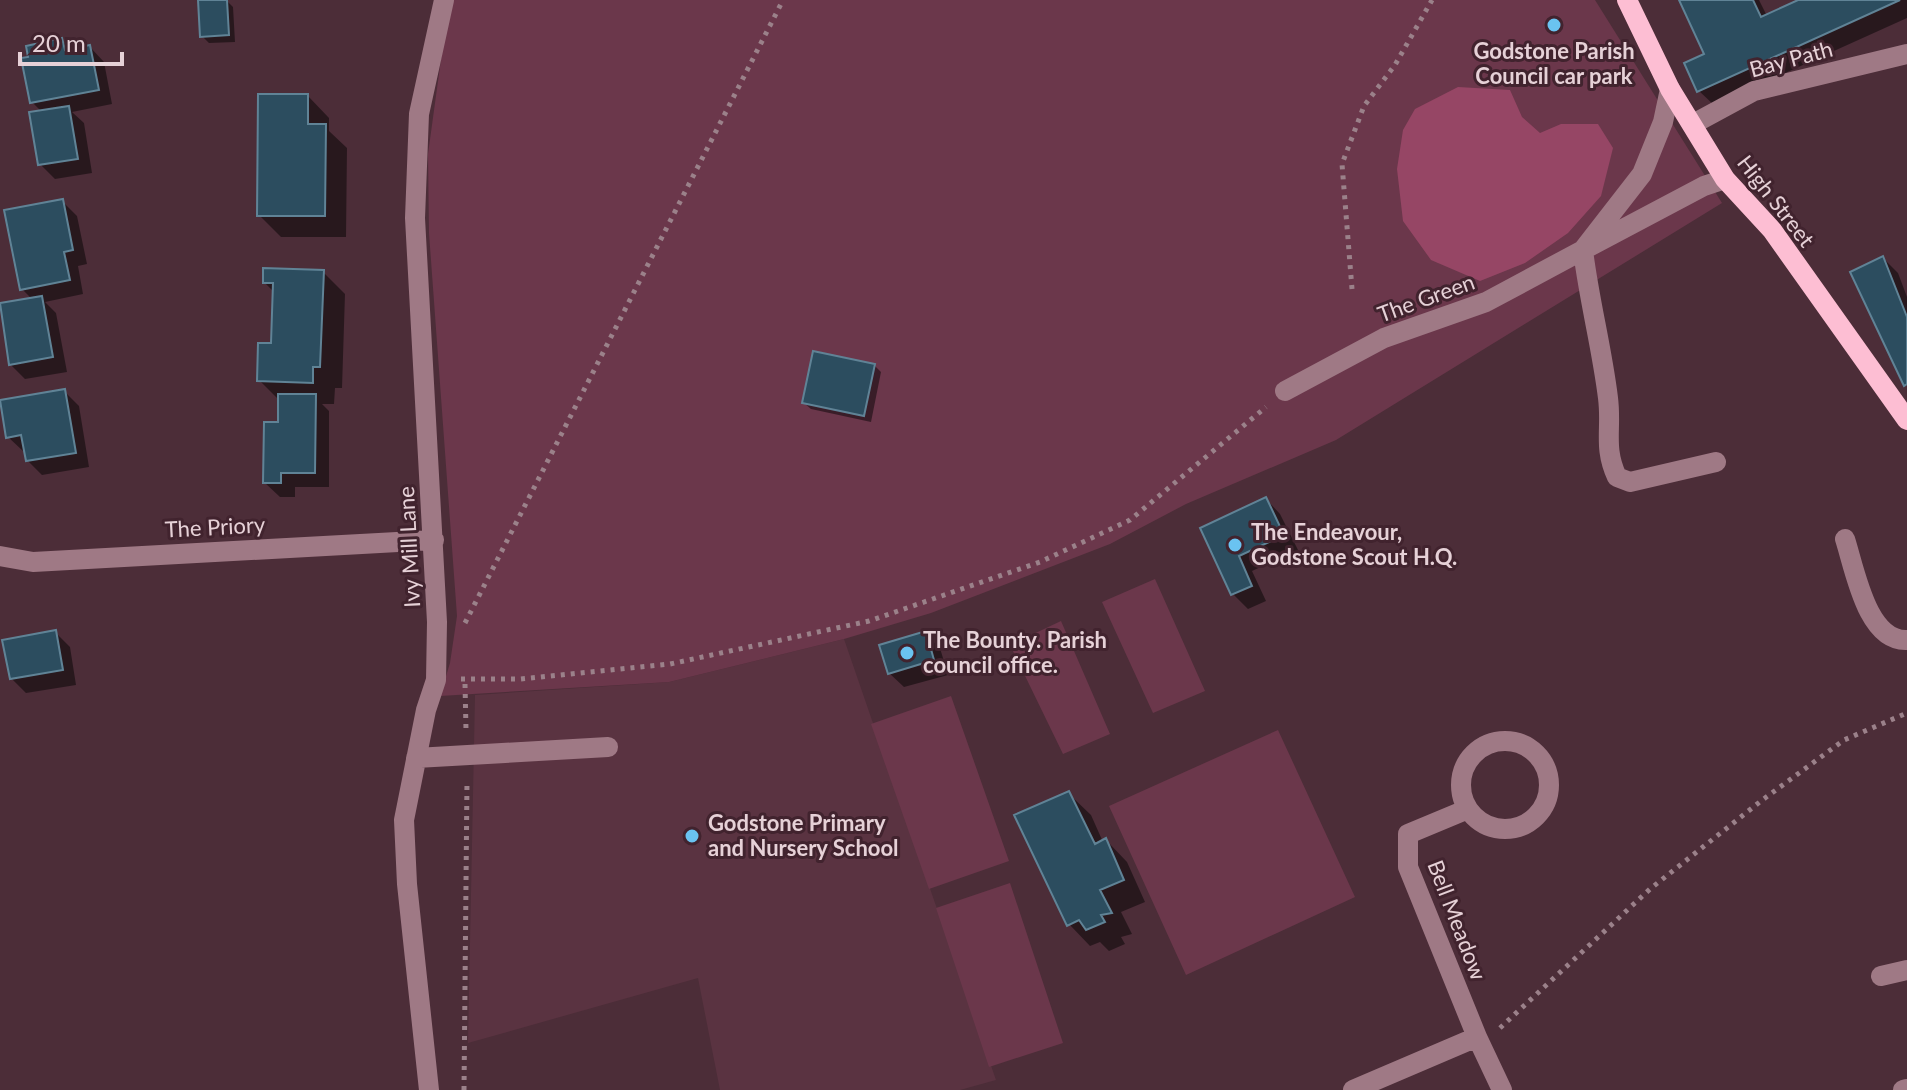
<svg xmlns="http://www.w3.org/2000/svg" width="1907" height="1090" viewBox="0 0 1907 1090" font-family="Lato,sans-serif">
	<style>
		.built { fill: #5a3341 }
		.green { fill: #6b374b }
		.water { fill: #964665 }
		.shadow { fill: #0007 }
		.building { fill: #2c4d5f; stroke: #608396; stroke-width: 2 }
		.lines { fill: none; stroke-linecap: round; stroke-linejoin: round }
		.path { stroke: #9b818a; stroke-width: 5; stroke-dasharray: 4 6; stroke-linecap: butt }
		.minor { stroke: #9f7985; stroke-width: 20 }
		.major { stroke: #fdbed3; stroke-width: 20 }
		.poi-dot { fill: #6ac3f1; stroke: #41232e; stroke-width: 3 }
		.labels { text-anchor: middle; stroke-width: 6; stroke-linejoin: round; paint-order: stroke }
		.poi-label { font-size: 22px; font-weight: bold; fill: #e6d1d7; stroke: #41232e; text-anchor: start }
		.street-label { font-size: 22px; fill: #e6d1d7; stroke: #41232e }
	</style>
	<rect width="100%" height="100%" fill="#4c2d38"/>
	<!-- built -->
	<path class="built" d="M 844,639 L 996,1080 L 960,1090 L 720,1090 L 698,978 L 468,1043 L 475,695 L 669,682 Z"/>
	<!-- green -->
	<path class="green" d="M 451,0 L 1595,0 L 1722,203 L 1336,440 L 1186,504 L 1110,544 L 931,613 L 844,639 L 669,682 L 440,696 L 450,663 L 457,616 L 429,233 L 428,154 L 446,23 Z
		M 1155,579 L 1205,691 L 1153,713 L 1102,602 Z
		M 1061,621 L 1110,734 L 1063,754 L 1010,645 Z
		M 951,696 L 1009,861 L 929,889 L 871,724 Z
		M 1278,730 L 1355,897 L 1186,975 L 1109,806 Z
		M 1010,883 L 1063,1043 L 989,1067 L 936,908 Z"/>
	<!-- water -->
	<path class="water" d="M 1458,87 L 1510,90 L 1522,117 L 1540,133 L 1561,124 L 1598,124 L 1613,148 L 1601,196 L 1568,233 L 1525,263 L 1480,281 L 1431,260 L 1403,221 L 1397,169 L 1403,130 L 1415,109 Z"/>
	<!-- shadow -->
	<path class="shadow" d="M 226,0 L 233,7 L 235,42 L 209,43 L 202,36 Z
		M 1681,0 L 1759,0 L 1767,16 L 1803,0 L 1907,0 L 1907,18 L 1714,105 L 1699,91 L 1707,55 Z
		M 61,40 L 71,50 L 90,47 L 104,62 L 112,104 L 72,112 L 84,123 L 92,173 L 55,179 L 40,164 L 42,112 L 32,102 Z
		M 308,96 L 329,118 L 329,131 L 347,148 L 346,237 L 281,237 L 259,215 Z
		M 62,201 L 77,216 L 87,264 L 78,266 L 83,294 L 45,302 L 56,313 L 67,372 L 25,379 L 10,364 L 0,305 L 33,300 L 22,289 Z
		M 1883,258 L 1898,273 L 1907,297 L 1907,386 Z
		M 323,272 L 345,294 L 342,388 L 335,388 L 334,404 L 322,404 L 329,411 L 329,487 L 295,487 L 295,497 L 280,497 L 265,483 L 280,424 L 280,401 L 259,380 L 273,345 L 275,293 L 265,283 Z
		M 874,365 L 881,372 L 871,422 L 811,409 L 804,403 Z
		M 64,391 L 79,406 L 89,467 L 42,475 L 27,460 L 26,451 L 23,451 L 8,437 Z
		M 1266,499 L 1280,514 L 1298,550 L 1252,571 L 1266,601 L 1248,609 L 1233,594 L 1202,529 Z
		M 55,632 L 70,647 L 76,685 L 26,693 L 11,678 Z
		M 925,634 L 940,648 L 948,675 L 904,687 L 889,673 Z
		M 1069,794 L 1091,815 L 1103,842 L 1106,840 L 1127,862 L 1145,902 L 1121,912 L 1132,934 L 1121,937 L 1125,944 L 1109,951 L 1100,942 L 1090,946 L 1069,924 Z"/>
	<!-- building -->
	<path class="building" d="M 198,0 L 227,0 L 229,35 L 200,37 Z
		M 1679,0 L 1753,0 L 1761,17 L 1798,0 L 1900,0 L 1697,92 L 1684,63 L 1704,54 Z
		M 62,38 L 65,50 L 90,45 L 99,90 L 30,103 L 21,58 L 28,57 L 26,46 Z
		M 258,94 L 308,94 L 308,124 L 326,124 L 325,216 L 257,216 Z
		M 69,106 L 78,159 L 38,165 L 29,112 Z
		M 63,199 L 73,250 L 64,252 L 70,280 L 20,290 L 4,210 Z
		M 1883,256 L 1907,317 L 1907,384 L 1904,386 L 1850,272 Z
		M 263,268 L 324,270 L 320,367 L 313,367 L 313,383 L 257,381 L 258,343 L 271,343 L 273,283 L 263,283 Z
		M 42,296 L 53,357 L 9,365 L 0,303 Z
		M 813,351 L 875,364 L 864,416 L 802,403 Z
		M 65,389 L 76,453 L 26,461 L 21,435 L 6,438 L 0,400 Z
		M 278,394 L 316,394 L 315,473 L 281,473 L 281,483 L 263,483 L 264,422 L 278,422 Z
		M 1266,497 L 1284,535 L 1239,556 L 1252,586 L 1231,595 L 1200,528 Z
		M 56,630 L 63,670 L 10,679 L 2,640 Z
		M 926,631 L 934,660 L 888,674 L 879,645 Z
		M 1069,791 L 1095,844 L 1106,838 L 1124,880 L 1100,890 L 1112,913 L 1101,915 L 1105,922 L 1086,930 L 1079,920 L 1067,926 L 1014,815 Z"/>
	<g class="lines">
		<!-- path -->
		<path class="path" d="M 1352,289 L 1342,164 L 1364,106 L 1395,65 L 1432,0
			M 465,623 L 783,0
			M 461,679 L 521,679 L 670,664 L 869,621 L 1040,562 L 1130,520 L 1266,407
			M 465,684 L 466,730
			M 1500,1028 L 1650,889 L 1761,801 L 1844,740 L 1907,713
			M 464,1090 L 467,780"/>
		<!-- minor -->
		<path class="minor" d="M 1693,124 L 1754,91 L 1907,54
			M 1285,391 L 1384,338 L 1486,302 L 1583,250 L 1642,174 L 1663,122 L 1670,89
			M 1716,462 L 1630,482 L 1617,477 C 1603,447 1612,429 1608,398 C 1602,348 1589,300 1583,250 L 1704,186 L 1725,179
			M 1845,539 C 1855,570 1867,642 1907,640
			M 0,556 L 33,562 L 434,540
			M1461 785a44 44 0 1 1 88 0a44 44 0 1 1-88 0Z
			M 416,758 L 608,747
			M 1468,809 L 1408,834 L 1408,867 L 1477,1037 L 1502,1090
			M 1881,976 L 1907,970
			M 429,1090 L 407,884 L 404,820 L 426,710 L 436,680 L 437,622 L 415,218 L 419,114 L 444,0
			M 1353,1090 L 1477,1037
			M 1903,1090 L 1907,1089"/>
		<!-- major -->
		<path class="major" d="M 1627,0 L 1670,89 L 1725,179 L 1772,230 L 1907,420"/>
	</g>
	<!-- markers -->
	<g class="poi-dot">
		<circle cx="1554" cy="25" r="8"/>
		<circle cx="1235" cy="545" r="8"/>
		<circle cx="907" cy="653" r="8"/>
		<circle cx="692" cy="836" r="8"/>
	</g>
	<g class="labels">
		<!-- poi labels -->
		<g class="poi-label">
			<text x="1554" y="59" text-anchor="middle">Godstone Parish<tspan x="1554" dy="25">Council car park</tspan></text>
			<text x="1251" y="540">The Endeavour,<tspan x="1251" dy="25">Godstone Scout H.Q.</tspan></text>
			<text x="923" y="648">The Bounty. Parish<tspan x="923" dy="25">council office.</tspan></text>
			<text x="708" y="831">Godstone Primary<tspan x="708" dy="25">and Nursery School</tspan></text>
		</g>
		<!-- street labels -->
		<g class="street-label">
			<text transform="translate(1791 59) rotate(-15)" y="8">Bay Path</text>
			<text transform="translate(1776 201) rotate(52)" y="8">High Street</text>
			<text transform="translate(1426 298) rotate(-20)" y="8">The Green</text>
			<text transform="translate(215 527) rotate(-3)" y="8">The Priory</text>
			<text transform="translate(409 547) rotate(-93)" y="8">Ivy Mill Lane</text>
			<text transform="translate(1457 920) rotate(69)" y="8">Bell Meadow</text>
		</g>
	</g>
	<!-- scale -->
	<path d="M20 52v12h102v-12" fill="none" stroke="#e6d1d7" stroke-width="4"/>
	<text x="32" y="52" font-size="24" fill="#e6d1d7" stroke="#41232e" stroke-width="6" paint-order="stroke">20 m</text>
</svg>
